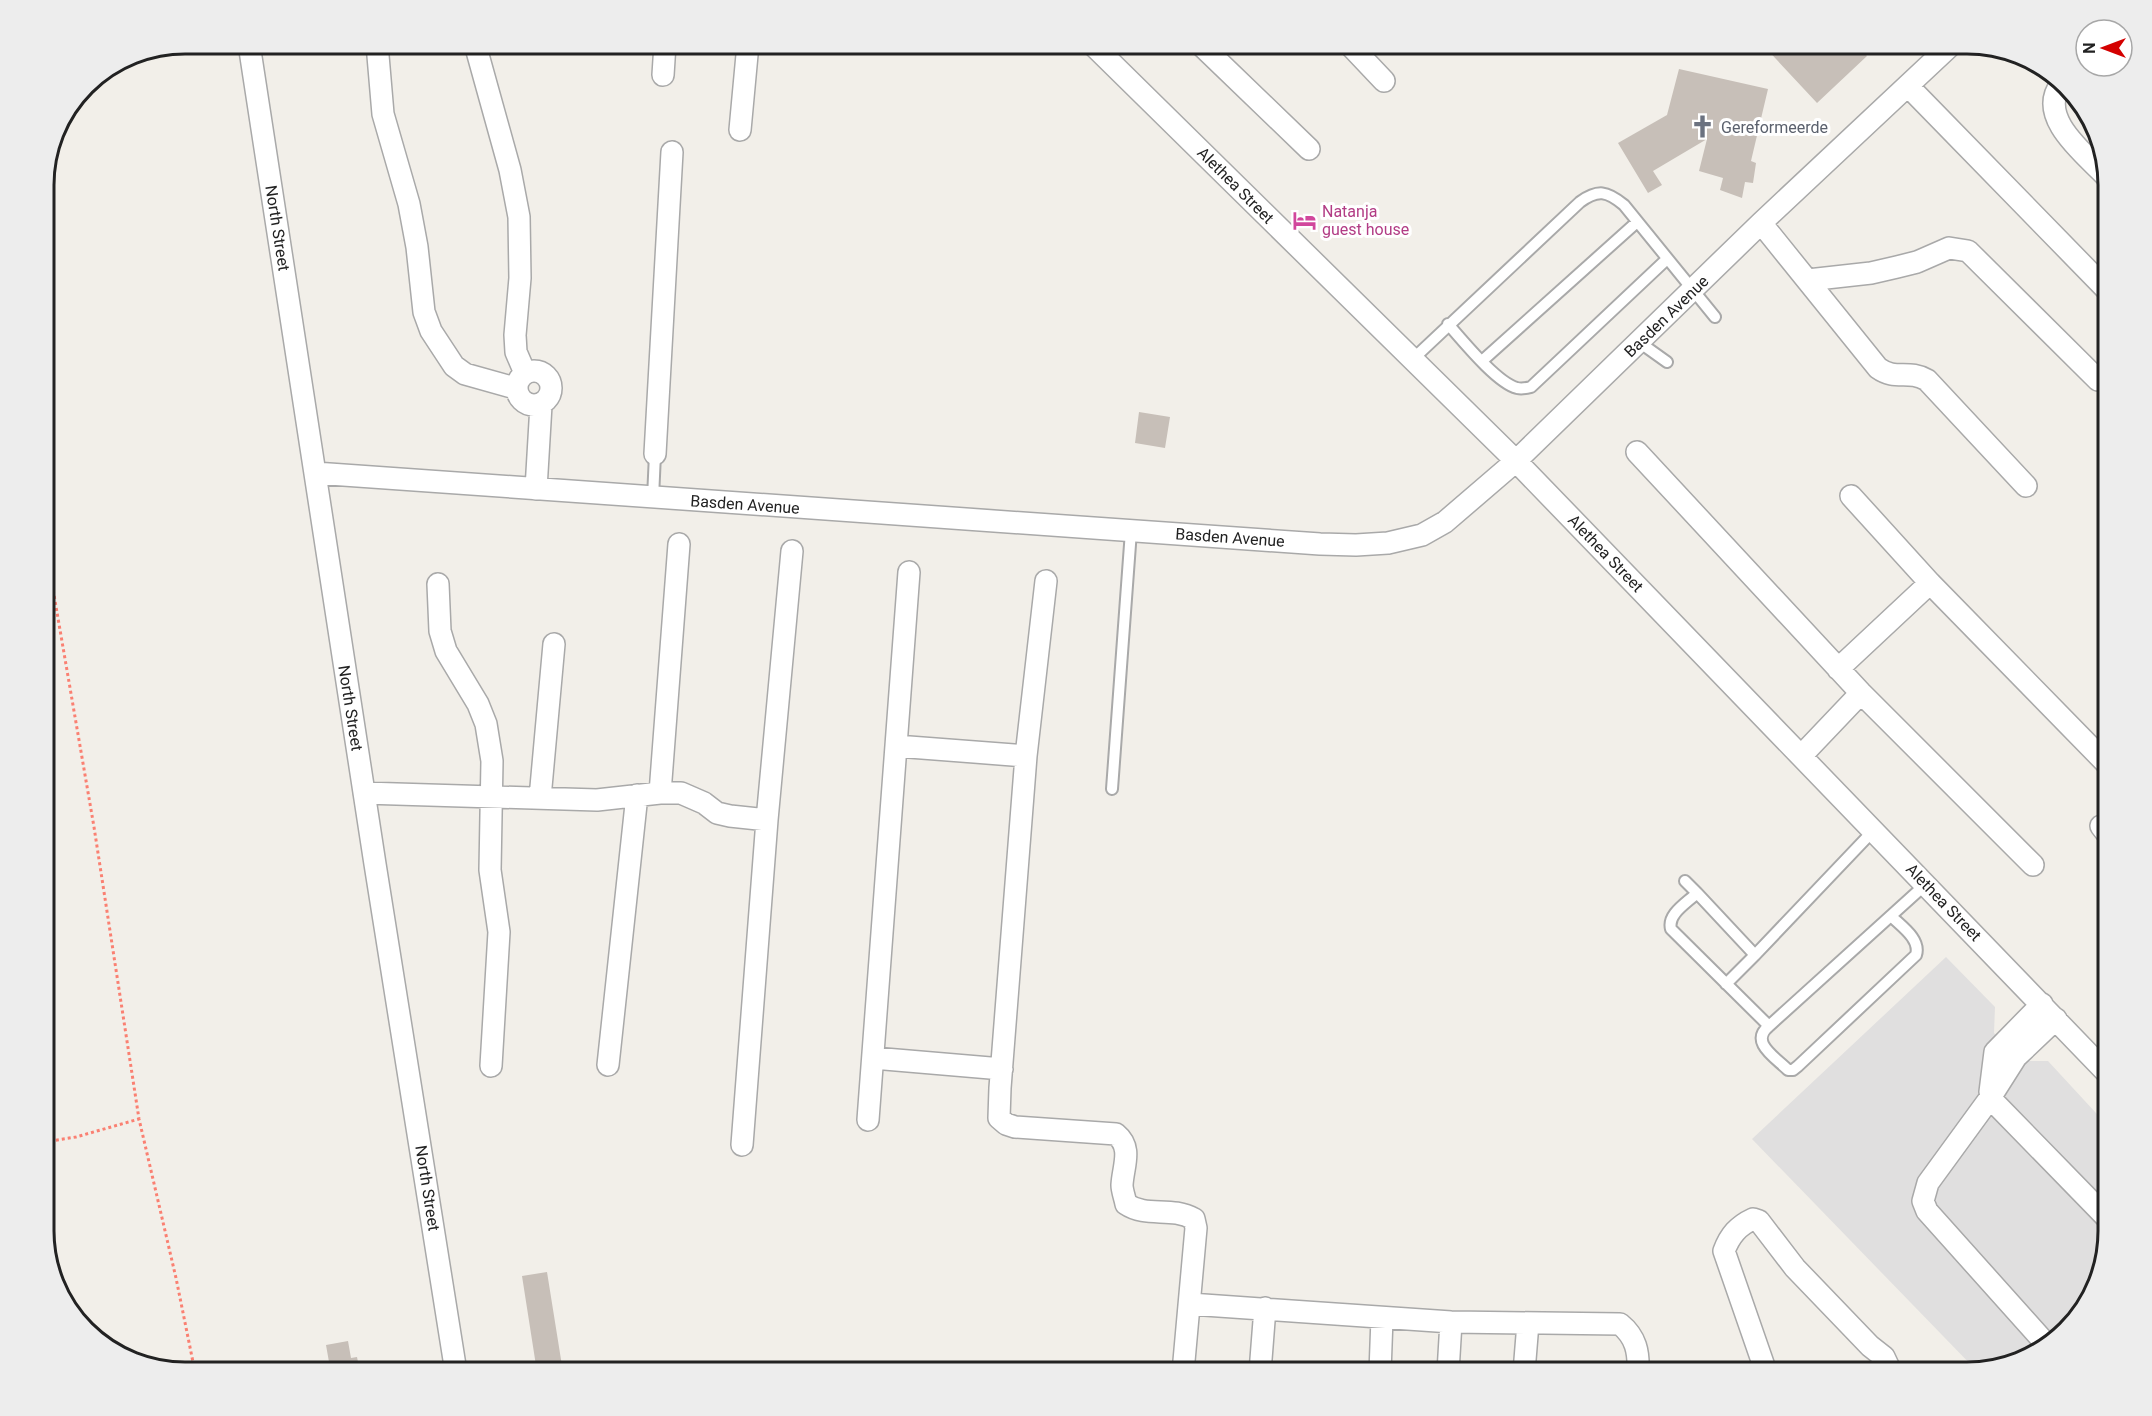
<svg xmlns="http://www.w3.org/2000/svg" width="2152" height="1416" viewBox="0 0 2152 1416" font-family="Roboto,sans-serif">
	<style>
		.residential { fill: #e0dfdf }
		.building { fill: #c7bfb8 }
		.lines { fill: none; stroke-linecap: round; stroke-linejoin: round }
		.lane-casing { stroke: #a9a9a9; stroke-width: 14 }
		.street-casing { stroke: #a9a9a9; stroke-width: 24 }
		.path { stroke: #fa8072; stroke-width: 3; stroke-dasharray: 3 3; stroke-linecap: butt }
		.lane { stroke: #fff; stroke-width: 10 }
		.street { stroke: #fff; stroke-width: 21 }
		.labels { text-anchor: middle; stroke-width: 6; stroke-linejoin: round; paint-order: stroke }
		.worship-label { font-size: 16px; fill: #5b616d; stroke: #fff; text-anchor: start }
		.street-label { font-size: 16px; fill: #222; stroke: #fff }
		.hotel-label { font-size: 16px; fill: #b23c85; stroke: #fff; text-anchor: start }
		.rim { fill: none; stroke: #222; stroke-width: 3 }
	</style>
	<rect width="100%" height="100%" fill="#f2efe9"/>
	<!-- residential -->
	<path class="residential" d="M 1946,957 L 1995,1007 L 1994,1033 L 2022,1061 L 2048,1061 L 2108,1126 L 2108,1232 L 2085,1309 L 2038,1354 L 1976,1370 L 1752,1139 Z"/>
	<!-- building -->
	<path class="building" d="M 1762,44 L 1856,44 L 1867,56 L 1817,103 Z
		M 1679,69 L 1768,89 L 1751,161 L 1756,163 L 1753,183 L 1745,182 L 1742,198 L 1720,190 L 1723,178 L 1699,171 L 1707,139 L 1653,171 L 1662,185 L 1648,193 L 1618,143 L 1667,115 Z
		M 1139,412 L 1170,417 L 1165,448 L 1135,443 Z
		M 547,1272 L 563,1372 L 537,1372 L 522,1276 Z
		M 348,1341 L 351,1358 L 357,1357 L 360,1372 L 316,1372 L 315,1364 L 329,1362 L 326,1345 Z"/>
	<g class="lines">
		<defs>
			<path id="lane" d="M 1448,324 C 1463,341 1497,383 1517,388 C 1522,389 1527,388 1531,387 L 1667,259
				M 1639,342 L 1667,362
				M 1413,359 L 1580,202 C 1598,189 1607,191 1624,205 L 1715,317
				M 1482,361 L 1637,222
				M 653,498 L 655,454
				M 1112,789 L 1131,531
				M 1685,881 L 1697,893 C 1687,903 1667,914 1671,929 L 1769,1026 L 1926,884
				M 1697,893 L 1755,955 L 1874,830
				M 1726,984 L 1755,955
				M 1769,1026 C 1749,1042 1775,1057 1788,1070 L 1793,1070 L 1798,1066 L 1916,955 C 1921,939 1901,926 1891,916"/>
			<path id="street" d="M 249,44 L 375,864 L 456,1372
				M 377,44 L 383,114 L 409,204 L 417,247 L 424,312 L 431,331 L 454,366 L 465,374 L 515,388
				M 475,44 L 510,170 L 519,217 L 520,278 L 515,335 L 516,352 L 525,373
				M 1092,44 L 1516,461 L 2108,1074
				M 1200,44 L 1309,149
				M 1349,44 L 1384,81
				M 663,75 L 665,44
				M 2061,84 C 2036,117 2085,154 2106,176
				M 1908,86 L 2108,291
				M 740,130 L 748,44
				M 1761,223 L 1878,368 C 1896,381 1908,369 1927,380 L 2026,486
				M 1808,280 L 1871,273 L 1897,267 L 1917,262 L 1949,248 L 1968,251 L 2098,380
				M517 388a17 17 0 1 1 34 0a17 17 0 1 1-34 0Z
				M 1637,452 L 1861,693 L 2033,865
				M 655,454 L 672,152
				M 315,473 L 1320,544 L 1356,545 L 1388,543 L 1422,535 L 1445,522 L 1516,461 L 1761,223 L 1952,44
				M 536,489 L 541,405
				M 1851,496 L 1930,583 L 2108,765
				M 1046,581 L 1026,756 L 1000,1088 L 999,1118 L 1006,1124 L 1015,1127 L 1116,1134 C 1133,1148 1123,1166 1122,1185 C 1122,1191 1125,1198 1126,1204 C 1147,1218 1171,1206 1194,1219 L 1196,1228 L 1183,1372
				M 438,584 L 440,631 L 446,651 L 478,704 L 486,724 L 492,761 L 490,870 L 499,932 L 491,1066
				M 1838,669 L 1930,583
				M 896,746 L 1026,756
				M 1802,755 L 1861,693
				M 364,793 L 597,800 L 660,793 L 681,793 L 704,803 L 717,813 L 730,816 L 767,820
				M 660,793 L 679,544
				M 540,798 L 554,644
				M 2101,826 L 2108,835
				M 873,1058 L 1002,1069
				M 608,1065 L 637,795
				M 1990,1092 L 1995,1052 L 2042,1004
				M 1990,1098 L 2108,1219
				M 868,1120 L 909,572
				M 742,1145 L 767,820 L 792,551
				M 1190,1304 L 1451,1322 L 1620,1324 C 1636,1337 1639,1352 1638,1372
				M 2047,1345 L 1927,1211 L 1923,1201 L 1928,1183 L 1990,1098 L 2016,1057 L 2056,1019
				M 1260,1372 L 1265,1308
				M 1380,1372 L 1382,1318
				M 1448,1372 L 1451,1322
				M 1524,1372 L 1528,1323
				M 1766,1372 L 1724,1251 C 1730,1235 1738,1226 1753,1219 L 1759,1221 L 1795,1268 L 1870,1346 L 1884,1357 L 1891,1372"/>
		</defs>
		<!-- lane casing -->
		<use href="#lane" class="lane-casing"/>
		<!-- street casing -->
		<use href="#street" class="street-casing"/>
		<!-- path -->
		<path class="path" d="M 44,537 L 94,827 L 139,1119 L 176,1278 L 195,1372
			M 44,1142 L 76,1137 L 139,1119"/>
		<!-- lane -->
		<use href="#lane" class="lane"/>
		<!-- street -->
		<use href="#street" class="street"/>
	</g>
	<!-- icons -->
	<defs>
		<symbol id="church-bare" viewBox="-9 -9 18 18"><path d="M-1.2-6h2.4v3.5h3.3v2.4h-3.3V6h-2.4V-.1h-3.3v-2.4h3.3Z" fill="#6b7280" stroke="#fff" stroke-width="2.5" paint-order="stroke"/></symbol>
		<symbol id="hotel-bare" viewBox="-9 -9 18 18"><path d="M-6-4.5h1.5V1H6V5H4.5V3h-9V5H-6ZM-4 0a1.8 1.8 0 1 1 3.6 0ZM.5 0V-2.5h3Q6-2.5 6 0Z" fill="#d1479c" stroke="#fff" stroke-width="2.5" paint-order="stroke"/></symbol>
	</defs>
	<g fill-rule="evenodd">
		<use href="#church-bare" x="1686" y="110" width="33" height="33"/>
		<use href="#hotel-bare" x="1288" y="204" width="33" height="33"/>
	</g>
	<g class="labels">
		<!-- worship labels -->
		<g class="worship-label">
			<text x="1721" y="133">Gereformeerde</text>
		</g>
		<!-- street labels -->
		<g class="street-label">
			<text transform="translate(1236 185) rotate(45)" y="6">Alethea Street</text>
			<text transform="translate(278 228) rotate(81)" y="6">North Street</text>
			<text transform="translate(1666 316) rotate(-44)" y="6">Basden Avenue</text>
			<text transform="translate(745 504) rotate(4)" y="6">Basden Avenue</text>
			<text transform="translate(1230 537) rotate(4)" y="6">Basden Avenue</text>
			<text transform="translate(1606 553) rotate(46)" y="6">Alethea Street</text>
			<text transform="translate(351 708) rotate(81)" y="6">North Street</text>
			<text transform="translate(1944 902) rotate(46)" y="6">Alethea Street</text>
			<text transform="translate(428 1188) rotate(81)" y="6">North Street</text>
		</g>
		<!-- hotel labels -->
		<g class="hotel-label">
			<text x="1322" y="217">Natanja<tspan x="1322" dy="18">guest house</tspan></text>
		</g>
	</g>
	<!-- crop -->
	<path d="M0 0H2152V1416H0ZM185 54H1967A131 131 0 0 1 2098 185V1231A131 131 0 0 1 1967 1362H185A131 131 0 0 1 54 1231V185A131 131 0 0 1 185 54Z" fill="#ededed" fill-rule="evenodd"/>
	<path class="rim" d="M185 54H1967A131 131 0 0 1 2098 185V1231A131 131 0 0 1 1967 1362H185A131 131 0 0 1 54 1231V185A131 131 0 0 1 185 54Z"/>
	<!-- north arrow -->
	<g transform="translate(2104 48) rotate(270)"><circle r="28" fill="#ffffff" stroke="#a7a7a7" stroke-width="1.5"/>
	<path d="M0-4.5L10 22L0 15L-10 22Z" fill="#d40000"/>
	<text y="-9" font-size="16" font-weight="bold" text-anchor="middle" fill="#222222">N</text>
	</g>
</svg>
